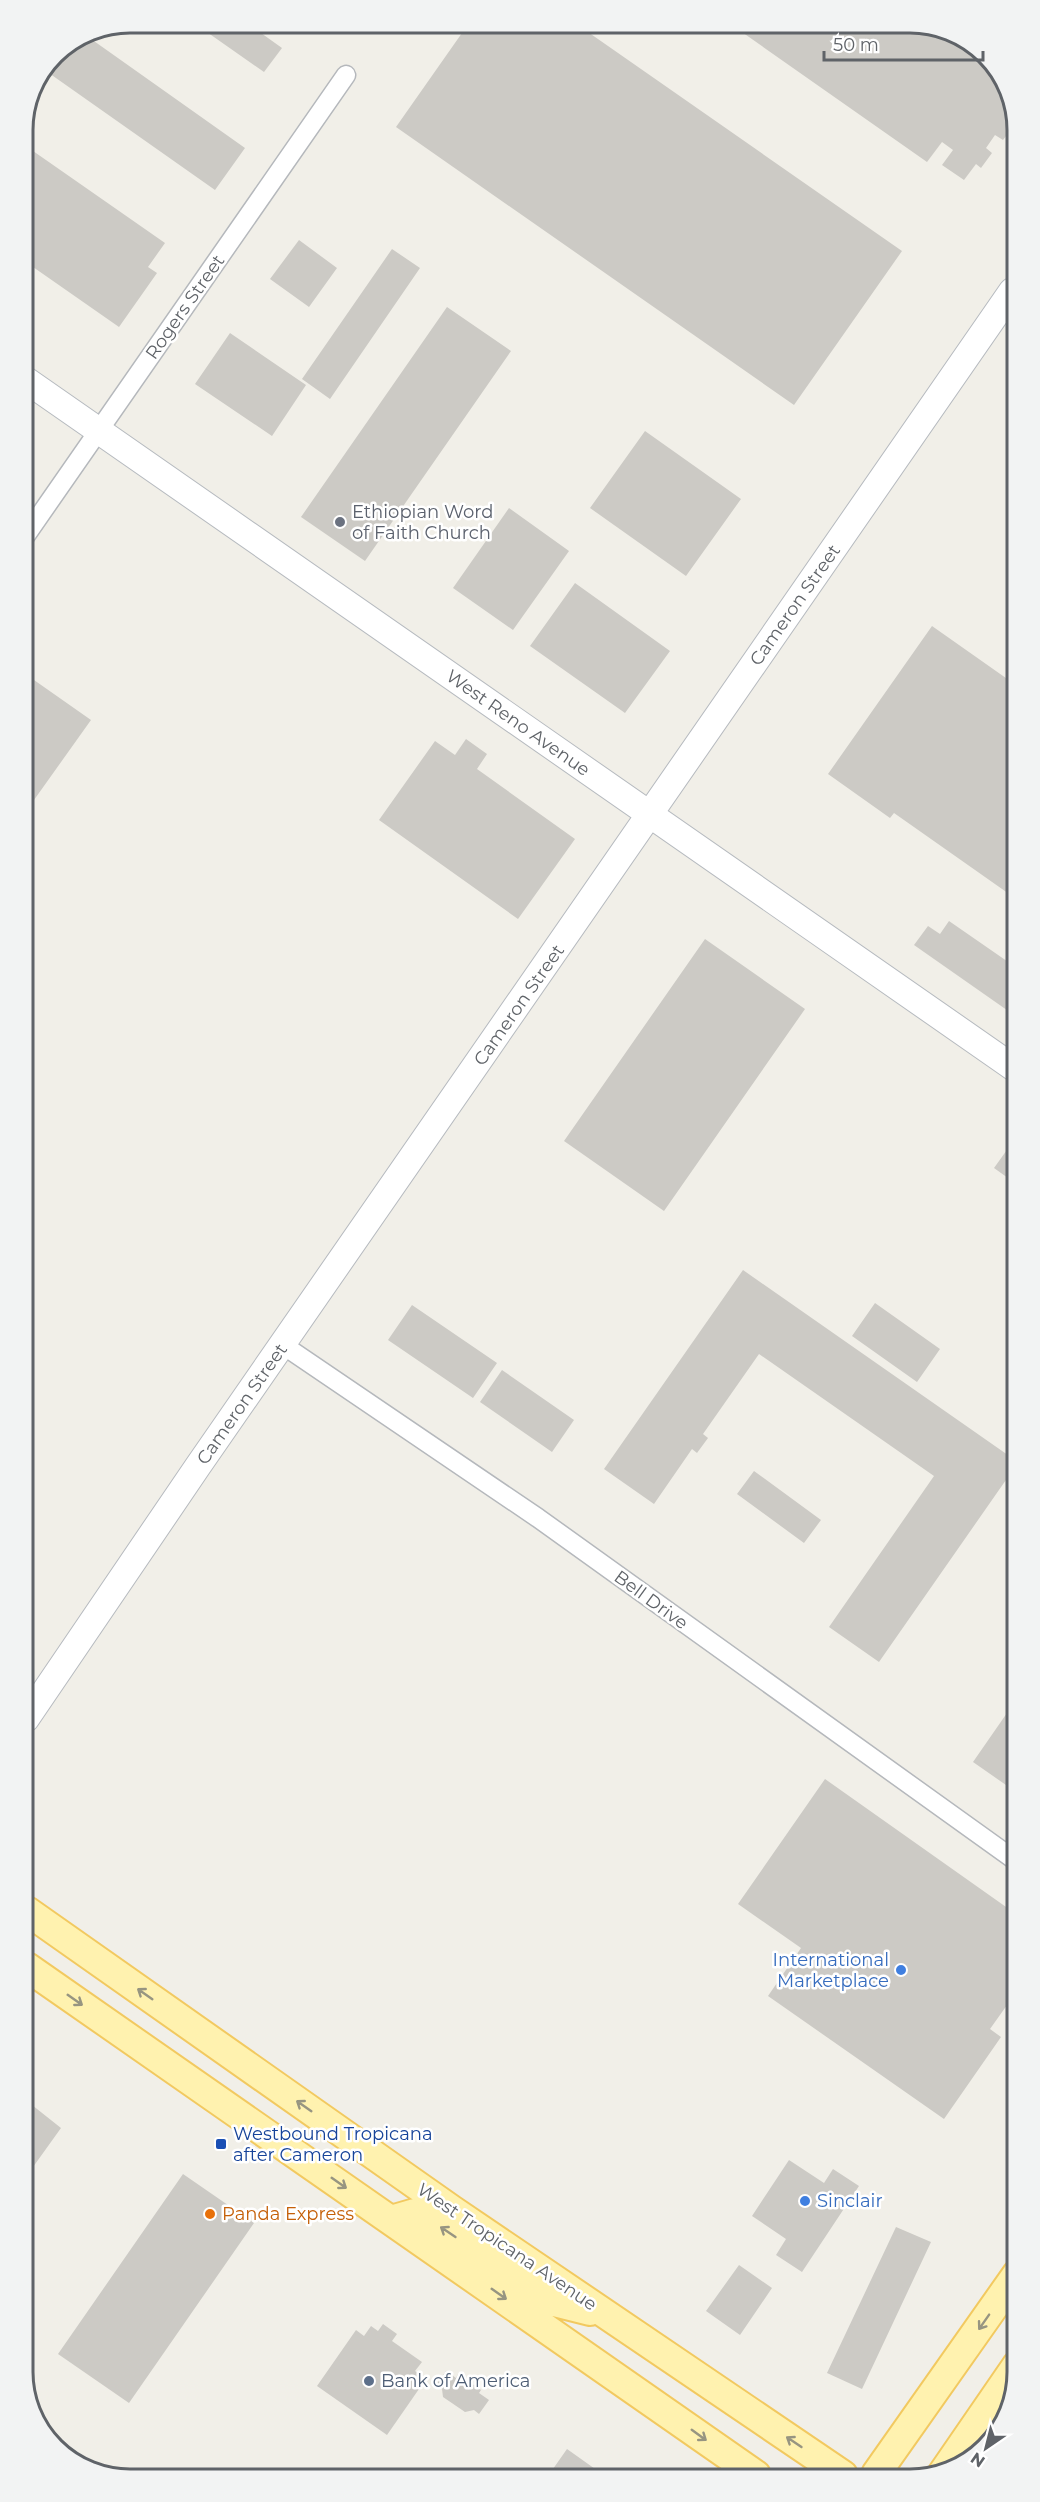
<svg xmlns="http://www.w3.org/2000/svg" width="1040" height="2502" viewBox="0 0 1040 2502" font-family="Montserrat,sans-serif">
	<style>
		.building { fill: #cccac5 }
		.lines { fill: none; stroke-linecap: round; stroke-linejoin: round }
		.street-casing { stroke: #b5b8bc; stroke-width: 21 }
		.secondary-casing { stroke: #b6babf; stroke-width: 28 }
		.primary-casing { stroke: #f2c960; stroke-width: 32 }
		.street { stroke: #fff; stroke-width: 18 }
		.secondary { stroke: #fff; stroke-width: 26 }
		.primary { stroke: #fff2af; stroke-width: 28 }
		.oneway { stroke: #979581 }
		.worship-dot { fill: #6b7280; stroke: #fff; stroke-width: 2 }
		.shop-dot { fill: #3f7fe0; stroke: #fff; stroke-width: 2 }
		.transit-dot { fill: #1a4fb4; stroke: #fff; stroke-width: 2 }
		.food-dot { fill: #e8710a; stroke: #fff; stroke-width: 2 }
		.service-dot { fill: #5c6f8a; stroke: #fff; stroke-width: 2 }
		.labels { text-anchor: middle; stroke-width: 5; stroke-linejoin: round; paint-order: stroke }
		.street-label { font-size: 18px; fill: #5f6368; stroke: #fff }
		.worship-label { font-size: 18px; fill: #5b616d; stroke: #fff; text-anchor: start }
		.shop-label { font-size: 18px; fill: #366cbe; stroke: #fff; text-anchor: end }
		.transit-label { font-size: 18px; fill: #164399; stroke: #fff; text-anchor: start }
		.food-label { font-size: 18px; fill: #c56008; stroke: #fff; text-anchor: start }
		.service-label { font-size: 18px; fill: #4e5e75; stroke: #fff; text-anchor: start }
		.rim { fill: none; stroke: #5f6368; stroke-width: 3 }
	</style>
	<rect width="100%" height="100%" fill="#f1efe8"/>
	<!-- building -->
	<path class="building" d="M 194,23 L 247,23 L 282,48 L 264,72 Z
		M 469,23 L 575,23 L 902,251 L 794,405 L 396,127 Z
		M 729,23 L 917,23 L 976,45 L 1012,96 L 1012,109 L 1008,114 L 1012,117 L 1012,128 L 1003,140 L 995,135 L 986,148 L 992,153 L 981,168 L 976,164 L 964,180 L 942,165 L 953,150 L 942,142 L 927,162 Z
		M 84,34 L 245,148 L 215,190 L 46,71 L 54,54 Z
		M 23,144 L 165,243 L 148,267 L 157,273 L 119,327 L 23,260 Z
		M 299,240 L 337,268 L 309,307 L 270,279 Z
		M 392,249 L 420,268 L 330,399 L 302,379 Z
		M 447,307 L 511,351 L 365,561 L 301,517 Z
		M 230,333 L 306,385 L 272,436 L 195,384 Z
		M 645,431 L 741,499 L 686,576 L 590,508 Z
		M 509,508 L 569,551 L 513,630 L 453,588 Z
		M 575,583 L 670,651 L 625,713 L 530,646 Z
		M 932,626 L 1013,683 L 1012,896 L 894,813 L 890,818 L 828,774 Z
		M 34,680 L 91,720 L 24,814 L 24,693 Z
		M 466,739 L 487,754 L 477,769 L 575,839 L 518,919 L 379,820 L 435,741 L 455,755 Z
		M 949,921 L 1014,966 L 1014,1015 L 914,945 L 928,926 L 940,934 Z
		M 705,939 L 805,1009 L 664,1211 L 564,1141 Z
		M 1014,1140 L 1015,1167 L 1015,1183 L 994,1168 Z
		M 743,1270 L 1015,1460 L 1015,1467 L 879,1662 L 829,1627 L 934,1476 L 759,1354 L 703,1434 L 708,1438 L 697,1453 L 692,1449 L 654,1504 L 604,1469 Z
		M 875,1303 L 940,1349 L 917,1382 L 852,1336 Z
		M 412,1305 L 497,1363 L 473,1398 L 388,1340 Z
		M 502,1370 L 574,1420 L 552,1452 L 480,1402 Z
		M 754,1471 L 821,1520 L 804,1543 L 737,1494 Z
		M 1016,1700 L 1016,1792 L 973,1762 Z
		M 825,1779 L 1016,1914 L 1017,1991 L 990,2029 L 1001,2037 L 944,2119 L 768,1996 L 801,1948 L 738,1904 Z
		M 32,2105 L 61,2128 L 28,2174 L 27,2106 Z
		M 789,2160 L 824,2183 L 833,2169 L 859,2186 L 802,2272 L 776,2255 L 786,2239 L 752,2216 Z
		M 183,2174 L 254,2223 L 129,2403 L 58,2354 Z
		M 896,2227 L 931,2242 L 862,2389 L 827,2373 Z
		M 739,2265 L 772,2288 L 740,2335 L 706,2311 Z
		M 383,2324 L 397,2334 L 392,2341 L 422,2362 L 415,2371 L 422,2376 L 415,2386 L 419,2389 L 387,2435 L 317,2386 L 356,2330 L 364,2336 L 371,2326 L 378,2331 Z
		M 446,2371 L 456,2378 L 458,2374 L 481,2390 L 479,2393 L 489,2400 L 479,2414 L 474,2410 L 465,2412 L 443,2397 L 442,2389 L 436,2385 Z
		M 567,2449 L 605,2476 L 548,2476 Z"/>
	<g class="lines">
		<defs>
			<path id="street" d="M 24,538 L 346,75
				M 283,1345 L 538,1518 L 1016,1861"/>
			<path id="secondary" d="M 23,378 L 1014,1068
				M 26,1719 L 198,1466 L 1012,291"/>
			<path id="primary" d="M 27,1911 L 452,2210 L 843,2475
				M 27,1967 L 756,2475
				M 391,2220 L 415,2213 L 426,2218 L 550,2301 L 590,2311
				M 876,2474 L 1017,2274
				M 942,2474 L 1017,2365"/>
		</defs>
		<!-- street casing -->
		<use href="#street" class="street-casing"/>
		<!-- secondary casing -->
		<use href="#secondary" class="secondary-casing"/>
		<!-- primary casing -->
		<use href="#primary" class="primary-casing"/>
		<!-- street -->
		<use href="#street" class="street"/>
		<!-- secondary -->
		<use href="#secondary" class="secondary"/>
		<!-- primary -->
		<use href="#primary" class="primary"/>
	</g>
	<!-- one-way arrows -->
	<defs><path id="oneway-shaft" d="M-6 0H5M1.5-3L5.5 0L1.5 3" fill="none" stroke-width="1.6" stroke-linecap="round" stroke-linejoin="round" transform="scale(1.5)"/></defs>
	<g class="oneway">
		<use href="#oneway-shaft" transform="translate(145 1994) rotate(-145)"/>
		<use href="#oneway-shaft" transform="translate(75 2000) rotate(35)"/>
		<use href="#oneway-shaft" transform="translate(304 2106) rotate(-145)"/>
		<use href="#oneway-shaft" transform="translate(339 2183) rotate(35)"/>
		<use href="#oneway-shaft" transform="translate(448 2232) rotate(-146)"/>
		<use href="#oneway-shaft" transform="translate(499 2294) rotate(35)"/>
		<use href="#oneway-shaft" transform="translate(984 2322) rotate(125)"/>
		<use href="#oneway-shaft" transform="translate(699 2435) rotate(36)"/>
		<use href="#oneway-shaft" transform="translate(794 2442) rotate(-146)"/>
	</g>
	<!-- markers -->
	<circle class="worship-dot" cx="340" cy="522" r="6"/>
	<g class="shop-dot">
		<circle cx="901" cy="1970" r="6"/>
		<circle cx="805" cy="2201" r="6"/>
	</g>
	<rect class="transit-dot" x="215" y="2138" width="12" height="12" rx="3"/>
	<circle class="food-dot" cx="210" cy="2214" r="6"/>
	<circle class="service-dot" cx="369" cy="2381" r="6"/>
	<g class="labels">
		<!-- street labels -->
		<g class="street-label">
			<text transform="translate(185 307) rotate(-55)" y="6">Rogers Street</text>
			<text transform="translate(795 605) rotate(-55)" y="6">Cameron Street</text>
			<text transform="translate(518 723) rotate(35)" y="6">West Reno Avenue</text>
			<text transform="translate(519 1005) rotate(-55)" y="6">Cameron Street</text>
			<text transform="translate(242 1404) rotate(-55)" y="6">Cameron Street</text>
			<text transform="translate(651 1600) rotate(36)" y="6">Bell Drive</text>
			<text transform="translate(507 2247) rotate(34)" y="6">West Tropicana Avenue</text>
		</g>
		<!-- worship labels -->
		<g class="worship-label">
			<text x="352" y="518">Ethiopian Word<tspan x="352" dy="21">of Faith Church</tspan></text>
		</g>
		<!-- shop labels -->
		<g class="shop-label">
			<text x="889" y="1966">International<tspan x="889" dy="21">Marketplace</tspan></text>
			<text x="817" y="2207" text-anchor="start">Sinclair</text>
		</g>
		<!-- transit labels -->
		<g class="transit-label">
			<text x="233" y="2140">Westbound Tropicana<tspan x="233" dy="21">after Cameron</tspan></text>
		</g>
		<!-- food labels -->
		<g class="food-label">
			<text x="222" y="2220">Panda Express</text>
		</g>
		<!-- service labels -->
		<g class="service-label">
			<text x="381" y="2387">Bank of America</text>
		</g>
	</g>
	<!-- crop -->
	<path d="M0 0H1040V2502H0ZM130 33H910A97 97 0 0 1 1007 130V2372A97 97 0 0 1 910 2469H130A97 97 0 0 1 33 2372V130A97 97 0 0 1 130 33Z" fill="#f2f3f3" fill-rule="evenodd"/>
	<path class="rim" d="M130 33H910A97 97 0 0 1 1007 130V2372A97 97 0 0 1 910 2469H130A97 97 0 0 1 33 2372V130A97 97 0 0 1 130 33Z"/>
	<!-- north arrow -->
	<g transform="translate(986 2448) rotate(215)" stroke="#ffffff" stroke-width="4.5" paint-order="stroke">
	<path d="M0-4.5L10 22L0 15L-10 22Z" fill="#5f6368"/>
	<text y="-9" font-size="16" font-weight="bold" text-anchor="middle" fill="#5f6368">N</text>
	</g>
	<!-- scale -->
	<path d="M824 51v9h159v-9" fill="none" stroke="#5f6368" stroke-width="3"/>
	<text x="833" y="51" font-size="18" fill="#5f6368" stroke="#ffffff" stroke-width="4.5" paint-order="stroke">50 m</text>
</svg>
